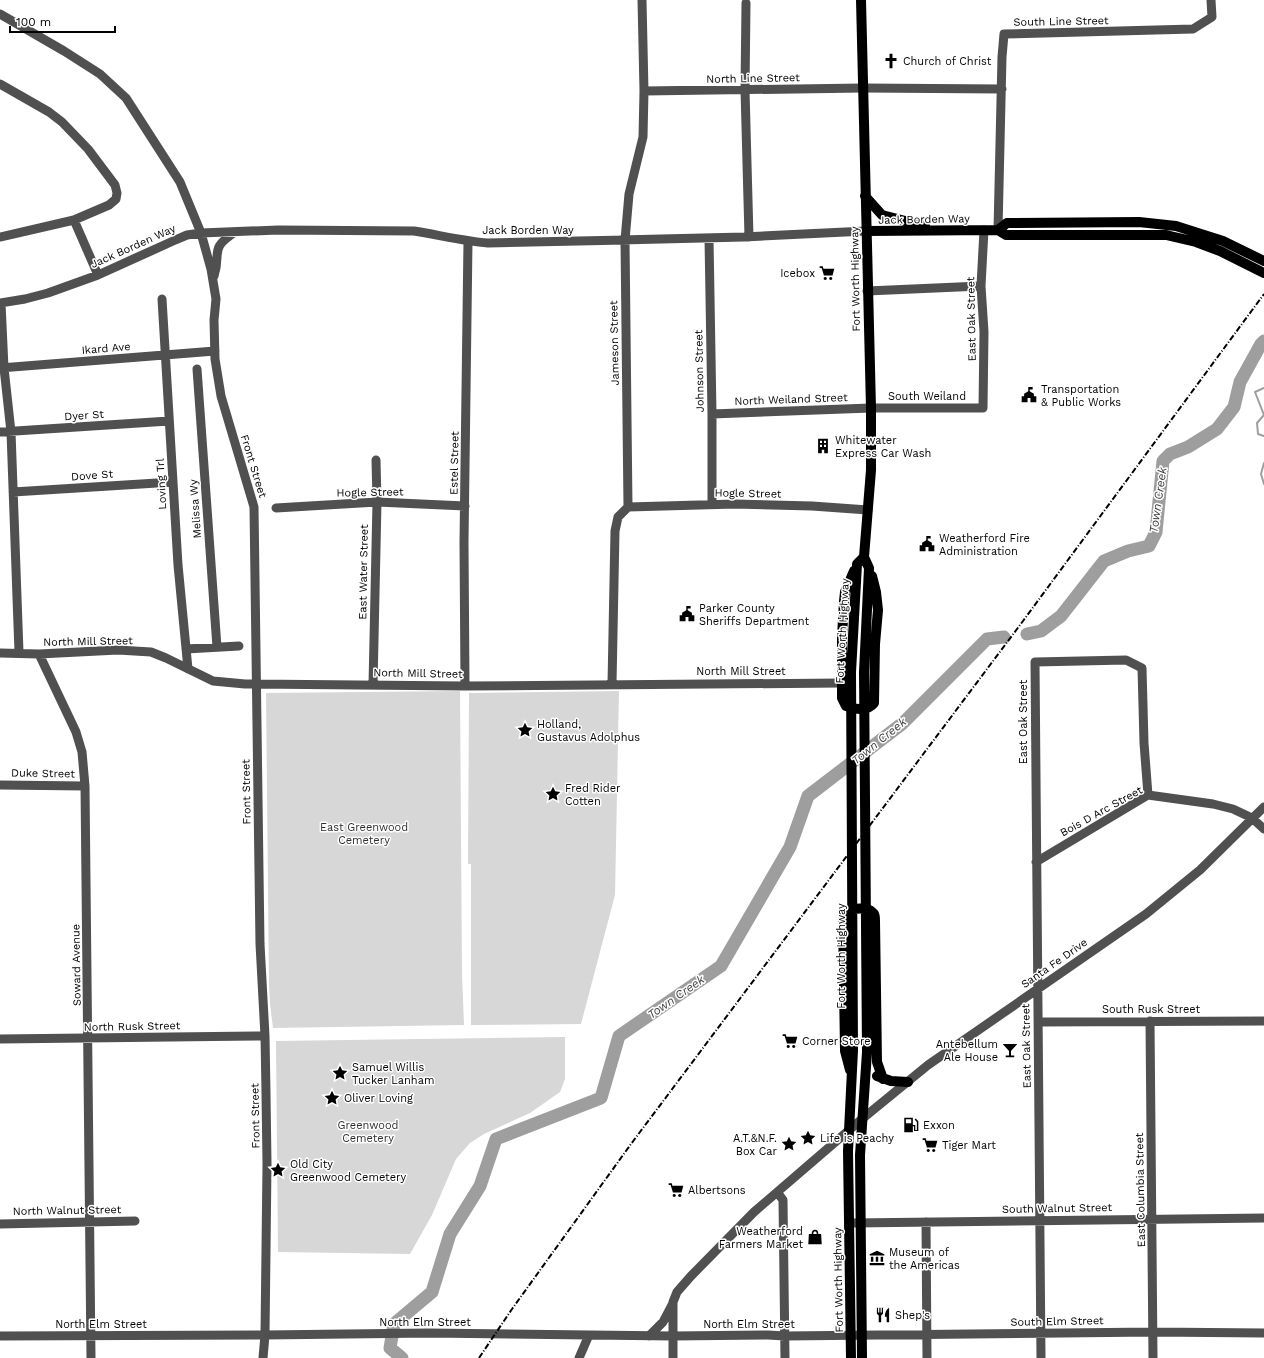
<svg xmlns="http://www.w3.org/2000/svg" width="1264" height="1358" viewBox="0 0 1264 1358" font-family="'Work Sans',sans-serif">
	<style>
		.green { fill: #d7d7d7 }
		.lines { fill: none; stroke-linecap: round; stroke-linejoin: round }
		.stream { stroke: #9e9e9e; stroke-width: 2 }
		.river { stroke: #9e9e9e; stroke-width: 13 }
		.minor { stroke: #505050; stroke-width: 9 }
		.major { stroke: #000; stroke-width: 10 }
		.rail { stroke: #000; stroke-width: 2; stroke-dasharray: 6 2 1 2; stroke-linecap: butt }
		.labels { text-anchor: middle; stroke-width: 3; stroke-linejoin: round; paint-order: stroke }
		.street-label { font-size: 11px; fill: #000; stroke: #fff }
		.poi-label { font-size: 11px; fill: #000; stroke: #fff; text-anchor: start }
		.park-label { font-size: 11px; fill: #2e2e2e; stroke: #fff }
		.water-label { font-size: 12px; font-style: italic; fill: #3f3f3f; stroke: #fff }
	</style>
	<rect width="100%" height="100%" fill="#fff"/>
	<!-- green -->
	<path class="green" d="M 460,691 L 462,973 L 464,1025 L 273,1028 L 270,1004 L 269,985 L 266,693 Z
		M 619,691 L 615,895 L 581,1024 L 471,1025 L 471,864 L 468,864 L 469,693 Z
		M 565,1037 L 565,1079 L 560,1092 L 530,1113 L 484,1134 L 470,1143 L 456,1159 L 432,1215 L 410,1254 L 278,1252 L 276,1041 Z"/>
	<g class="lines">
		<!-- stream -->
		<path class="stream" d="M 1264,388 L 1255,392 L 1264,415 L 1257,423 L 1258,434 L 1264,436
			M 1264,463 L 1261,474 L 1264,484"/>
		<!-- river -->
		<path class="river" d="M 1027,634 L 1041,631 L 1061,616 L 1104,561 L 1128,551 L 1149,546 L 1156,532 L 1163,461 L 1170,454 L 1188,447 L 1217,429 L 1234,407 L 1240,382 L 1261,344 L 1264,341
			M 402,1358 L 390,1348 L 394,1324 L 432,1292 L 450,1234 L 480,1186 L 496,1139 L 601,1098 L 619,1036 L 721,966 L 790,847 L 808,796 L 903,723 L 987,639 L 1004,637"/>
		<!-- minor -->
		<path class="minor" d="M 746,3 L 745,90 L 749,237
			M 0,14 L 64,51 L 100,74 L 126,98 L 180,182 L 201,233 L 211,269 L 216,299 L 214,320 L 215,359 L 221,396 L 254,507 L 260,944 L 265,1036 L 266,1093 L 267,1164 L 265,1335 L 263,1358
			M 0,84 L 49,112 L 62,122 L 88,149 L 115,185 L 117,193 L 116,199 L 109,205 L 74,220 L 0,237
			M 644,91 L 863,88 L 1002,89
			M 74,220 L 98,275
			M 998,230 L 1002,57 L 1004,34 L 1193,29 L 1212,17 L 1211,0
			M 709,238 L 712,414 L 712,504
			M 620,240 L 744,237 L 866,231
			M 214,276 C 222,252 208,250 235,232
			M 867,291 L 981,286
			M 162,299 L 178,565 L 188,669
			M 0,303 L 25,299 L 48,293 L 98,275 L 173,241 L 187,235 L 201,233 L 278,230 L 414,231 C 439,235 463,241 488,243 L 625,240
			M 1,303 L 4,368 L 11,432 L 19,652
			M 0,368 L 215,351
			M 197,369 L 217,647
			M 712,414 L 871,408 L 983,408 L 984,332 L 981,286 L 984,230
			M 0,432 L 169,421
			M 13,492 L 173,482
			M 628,507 L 735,504 L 812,506 L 868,510
			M 276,508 L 377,502 L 465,506
			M 186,649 L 239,646
			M 0,653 L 39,654 L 118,650 L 151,652 L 166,658 L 213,681 L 245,684 L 465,686 L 842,683
			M 39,654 L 76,732 L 82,752 L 85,786 L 91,1358
			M 612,684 L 615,531 L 618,517 L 628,507 L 625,240 L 629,194 L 643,137 L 644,91 L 642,0
			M 373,685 L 377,502 L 376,460
			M 465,686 L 464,542 L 468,241
			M 0,785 L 85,786
			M 1036,862 L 1148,795 L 1213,804 L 1233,809 L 1252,818 L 1264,829
			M 1150,1021 L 1153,1358
			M 1038,1022 L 1264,1021
			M 0,1039 L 265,1036
			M 777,1192 L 783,1200 L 785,1358
			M 926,1222 L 927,1358
			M 853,1223 L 1264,1218
			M 0,1224 L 135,1221
			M 0,1336 L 265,1335 L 429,1333 L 673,1336 L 768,1335 L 785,1336 L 1153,1332 L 1264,1333
			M 649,1336 L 663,1322 L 673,1303
			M 579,1358 L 589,1335
			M 673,1358 L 673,1302 L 677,1292 L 691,1276 L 754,1212 L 862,1119 L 928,1065 L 1146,914 L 1200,870 L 1264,807
			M 1041,1358 L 1035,662 L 1126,660 L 1142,668 L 1144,743 L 1148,795"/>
		<!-- major -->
		<path class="major" d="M 861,0 L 871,408 L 871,470 L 864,557 L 869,568 L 864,672 L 867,1052 L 860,1155 L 862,1358
			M 865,196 L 882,215 L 925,226
			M 998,230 L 1007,223 L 1139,222 L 1176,226 L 1223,241 L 1264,261
			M 866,231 L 998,230 L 1006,235 L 1166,235 L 1196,242 L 1220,251 L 1264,273
			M 854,571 L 845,592 L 844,601 L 842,637 L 842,698 L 846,706 C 855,710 868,711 874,703 L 875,644 L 878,610 L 876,592 L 872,576
			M 850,1070 L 845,1051 L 843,919 C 844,916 845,913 848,911 C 853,908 868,907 872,912 C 875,914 875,917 875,921 L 877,1062 L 883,1079
			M 877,1076 L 891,1081 L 908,1082
			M 851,1358 L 848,1151 L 853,1050 L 851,672 L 857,564 L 864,557"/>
		<!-- rail -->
		<path class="rail" d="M 479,1358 L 512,1309 L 631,1144 L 1023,621 L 1264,294"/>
	</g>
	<!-- icons -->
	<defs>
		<symbol id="church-bare" viewBox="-9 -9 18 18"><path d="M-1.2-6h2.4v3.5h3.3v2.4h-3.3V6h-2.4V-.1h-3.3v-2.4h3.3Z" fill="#000" stroke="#fff" stroke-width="2.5" paint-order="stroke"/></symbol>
		<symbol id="supermarket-bare" viewBox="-9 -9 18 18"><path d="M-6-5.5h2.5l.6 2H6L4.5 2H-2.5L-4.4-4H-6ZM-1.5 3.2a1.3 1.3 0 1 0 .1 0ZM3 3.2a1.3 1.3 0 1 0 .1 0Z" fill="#000" stroke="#fff" stroke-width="2.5" paint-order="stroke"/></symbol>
		<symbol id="civic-bare" viewBox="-9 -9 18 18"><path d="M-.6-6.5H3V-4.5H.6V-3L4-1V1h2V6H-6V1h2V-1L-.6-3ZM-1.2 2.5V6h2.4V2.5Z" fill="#000" stroke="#fff" stroke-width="2.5" paint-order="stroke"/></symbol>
		<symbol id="building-bare" viewBox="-9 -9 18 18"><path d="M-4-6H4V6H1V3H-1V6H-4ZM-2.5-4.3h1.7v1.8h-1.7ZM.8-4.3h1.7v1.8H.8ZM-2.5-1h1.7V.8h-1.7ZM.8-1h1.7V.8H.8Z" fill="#000" stroke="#fff" stroke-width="2.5" paint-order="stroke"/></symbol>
		<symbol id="sight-bare" viewBox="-9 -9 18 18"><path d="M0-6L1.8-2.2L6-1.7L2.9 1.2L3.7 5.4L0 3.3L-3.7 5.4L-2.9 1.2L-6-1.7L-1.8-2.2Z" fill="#000" stroke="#fff" stroke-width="2.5" paint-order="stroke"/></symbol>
		<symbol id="bar-bare" viewBox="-9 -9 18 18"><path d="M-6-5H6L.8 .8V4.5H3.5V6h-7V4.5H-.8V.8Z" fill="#000" stroke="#fff" stroke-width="2.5" paint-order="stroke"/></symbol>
		<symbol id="fuel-bare" viewBox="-9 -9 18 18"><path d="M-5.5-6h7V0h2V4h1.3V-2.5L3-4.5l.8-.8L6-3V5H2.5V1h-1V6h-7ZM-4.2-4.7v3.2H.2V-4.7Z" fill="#000" stroke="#fff" stroke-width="2.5" paint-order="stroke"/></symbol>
		<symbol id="shop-bare" viewBox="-9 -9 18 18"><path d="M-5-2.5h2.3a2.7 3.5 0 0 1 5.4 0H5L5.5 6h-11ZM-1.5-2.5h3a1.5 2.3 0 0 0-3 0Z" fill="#000" stroke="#fff" stroke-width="2.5" paint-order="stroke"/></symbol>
		<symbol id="museum-bare" viewBox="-9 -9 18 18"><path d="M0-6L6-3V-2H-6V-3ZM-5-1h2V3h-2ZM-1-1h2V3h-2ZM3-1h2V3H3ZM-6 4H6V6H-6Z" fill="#000" stroke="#fff" stroke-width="2.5" paint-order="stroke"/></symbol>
		<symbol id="restaurant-bare" viewBox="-9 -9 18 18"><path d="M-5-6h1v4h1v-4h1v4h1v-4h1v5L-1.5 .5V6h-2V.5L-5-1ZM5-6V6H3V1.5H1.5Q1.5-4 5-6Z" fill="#000" stroke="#fff" stroke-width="2.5" paint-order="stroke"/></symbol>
	</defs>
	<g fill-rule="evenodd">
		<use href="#church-bare" x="880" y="50" width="22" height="22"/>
		<use href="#supermarket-bare" x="816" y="262" width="22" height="22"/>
		<use href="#civic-bare" x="1018" y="384" width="22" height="22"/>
		<use href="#building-bare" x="812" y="435" width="22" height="22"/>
		<use href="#civic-bare" x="916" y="533" width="22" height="22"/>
		<use href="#civic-bare" x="676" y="603" width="22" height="22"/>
		<use href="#sight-bare" x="514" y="719" width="22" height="22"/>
		<use href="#sight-bare" x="542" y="783" width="22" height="22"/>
		<use href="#supermarket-bare" x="779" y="1030" width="22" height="22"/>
		<use href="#bar-bare" x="999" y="1039" width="22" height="22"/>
		<use href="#sight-bare" x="329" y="1062" width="22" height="22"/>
		<use href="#sight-bare" x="321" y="1087" width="22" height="22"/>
		<use href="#fuel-bare" x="900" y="1114" width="22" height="22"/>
		<use href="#sight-bare" x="797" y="1127" width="22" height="22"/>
		<use href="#sight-bare" x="778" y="1133" width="22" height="22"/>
		<use href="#supermarket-bare" x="919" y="1134" width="22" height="22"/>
		<use href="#sight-bare" x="267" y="1159" width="22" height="22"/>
		<use href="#supermarket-bare" x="665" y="1179" width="22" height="22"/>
		<use href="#shop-bare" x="804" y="1226" width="22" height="22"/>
		<use href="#museum-bare" x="866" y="1247" width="22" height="22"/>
		<use href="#restaurant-bare" x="872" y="1304" width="22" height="22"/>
	</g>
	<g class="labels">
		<!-- street labels -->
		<g class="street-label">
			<text transform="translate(1061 21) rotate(-1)" y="4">South Line Street</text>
			<text transform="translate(753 78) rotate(-1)" y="4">North Line Street</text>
			<text transform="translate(924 219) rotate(-1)" y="4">Jack Borden Way</text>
			<text x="528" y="234">Jack Borden Way</text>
			<text transform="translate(133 246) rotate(-24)" y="4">Jack Borden Way</text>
			<text transform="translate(855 279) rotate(-91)" y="4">Fort Worth Highway</text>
			<text transform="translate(971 319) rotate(-91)" y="4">East Oak Street</text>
			<text transform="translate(614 343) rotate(-91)" y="4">Jameson Street</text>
			<text transform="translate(106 348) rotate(-5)" y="4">Ikard Ave</text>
			<text transform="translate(699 371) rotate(-91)" y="4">Johnson Street</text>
			<text x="927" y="400">South Weiland</text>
			<text transform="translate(791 399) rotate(-2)" y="4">North Weiland Street</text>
			<text transform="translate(84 415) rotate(-4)" y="4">Dyer St</text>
			<text transform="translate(454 463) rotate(-89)" y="4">Estel Street</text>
			<text transform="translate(254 466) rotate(73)" y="4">Front Street</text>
			<text transform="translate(92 475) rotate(-4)" y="4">Dove St</text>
			<text transform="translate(161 484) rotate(-93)" y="4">Loving Trl</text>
			<text transform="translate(370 492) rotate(-1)" y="4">Hogle Street</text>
			<text transform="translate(748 493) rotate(1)" y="4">Hogle Street</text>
			<text transform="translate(195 509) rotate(-94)" y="4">Melissa Wy</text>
			<text transform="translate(363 572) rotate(-89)" y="4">East Water Street</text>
			<text transform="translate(842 631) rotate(-87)" y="4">Fort Worth Highway</text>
			<text transform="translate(88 641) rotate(-1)" y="4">North Mill Street</text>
			<text x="741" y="675">North Mill Street</text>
			<text transform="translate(418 673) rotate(1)" y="4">North Mill Street</text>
			<text transform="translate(1023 722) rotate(-90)" y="4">East Oak Street</text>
			<text transform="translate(43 773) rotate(1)" y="4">Duke Street</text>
			<text transform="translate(246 792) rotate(-91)" y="4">Front Street</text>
			<text transform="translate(1101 811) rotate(-29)" y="4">Bois D Arc Street</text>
			<text transform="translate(841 956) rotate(-90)" y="4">Fort Worth Highway</text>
			<text transform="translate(1054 963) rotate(-35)" y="4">Santa Fe Drive</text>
			<text transform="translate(76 965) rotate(-91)" y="4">Soward Avenue</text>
			<text x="1151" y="1013">South Rusk Street</text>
			<text transform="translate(132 1026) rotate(-1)" y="4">North Rusk Street</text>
			<text transform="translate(1026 1046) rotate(-91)" y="4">East Oak Street</text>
			<text transform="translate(255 1116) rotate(-91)" y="4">Front Street</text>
			<text transform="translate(1140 1190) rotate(-91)" y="4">East Columbia Street</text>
			<text transform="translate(1057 1208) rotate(-1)" y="4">South Walnut Street</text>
			<text transform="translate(67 1210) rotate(-1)" y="4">North Walnut Street</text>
			<text transform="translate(838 1280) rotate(-91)" y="4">Fort Worth Highway</text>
			<text transform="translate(1057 1321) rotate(-1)" y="4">South Elm Street</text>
			<text x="425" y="1326">North Elm Street</text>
			<text x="101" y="1328">North Elm Street</text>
			<text x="749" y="1328">North Elm Street</text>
		</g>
		<!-- poi labels -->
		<g class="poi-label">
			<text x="903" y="65">Church of Christ</text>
			<text x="815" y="277" text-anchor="end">Icebox</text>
			<text x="1041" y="393">Transportation<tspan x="1041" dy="13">&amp; Public Works</tspan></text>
			<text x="835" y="444">Whitewater<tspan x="835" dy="13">Express Car Wash</tspan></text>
			<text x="939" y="542">Weatherford Fire<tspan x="939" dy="13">Administration</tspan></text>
			<text x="699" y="612">Parker County<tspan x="699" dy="13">Sheriffs Department</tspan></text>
			<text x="537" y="728">Holland,<tspan x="537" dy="13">Gustavus Adolphus</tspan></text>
			<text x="565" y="792">Fred Rider<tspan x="565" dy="13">Cotten</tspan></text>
			<text x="802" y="1045">Corner Store</text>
			<text x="998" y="1048" text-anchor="end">Antebellum<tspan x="998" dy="13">Ale House</tspan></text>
			<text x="352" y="1071">Samuel Willis<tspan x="352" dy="13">Tucker Lanham</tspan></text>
			<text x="344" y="1102">Oliver Loving</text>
			<text x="923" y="1129">Exxon</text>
			<text x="777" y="1142" text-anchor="end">A.T.&amp;N.F.<tspan x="777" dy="13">Box Car</tspan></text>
			<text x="820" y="1142">Life is Peachy</text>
			<text x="942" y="1149">Tiger Mart</text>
			<text x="290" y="1168">Old City<tspan x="290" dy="13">Greenwood Cemetery</tspan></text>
			<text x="688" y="1194">Albertsons</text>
			<text x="803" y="1235" text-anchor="end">Weatherford<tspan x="803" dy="13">Farmers Market</tspan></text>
			<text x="889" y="1256">Museum of<tspan x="889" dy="13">the Americas</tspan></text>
			<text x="895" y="1319">Shep's</text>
		</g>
		<!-- park labels -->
		<g class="park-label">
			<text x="364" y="831">East Greenwood<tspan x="364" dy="13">Cemetery</tspan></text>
			<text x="368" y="1129">Greenwood<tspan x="368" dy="13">Cemetery</tspan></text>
		</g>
		<!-- water labels -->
		<g class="water-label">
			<text transform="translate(1158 500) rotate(-82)" y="4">Town Creek</text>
			<text transform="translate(879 741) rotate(-39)" y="4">Town Creek</text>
			<text transform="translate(676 997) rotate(-35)" y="4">Town Creek</text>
		</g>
	</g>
	<!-- scale -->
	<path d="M10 26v6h105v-6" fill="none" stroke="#000000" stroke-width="2"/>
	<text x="16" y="26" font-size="12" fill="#000000" stroke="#ffffff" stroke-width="3" paint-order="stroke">100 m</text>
</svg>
